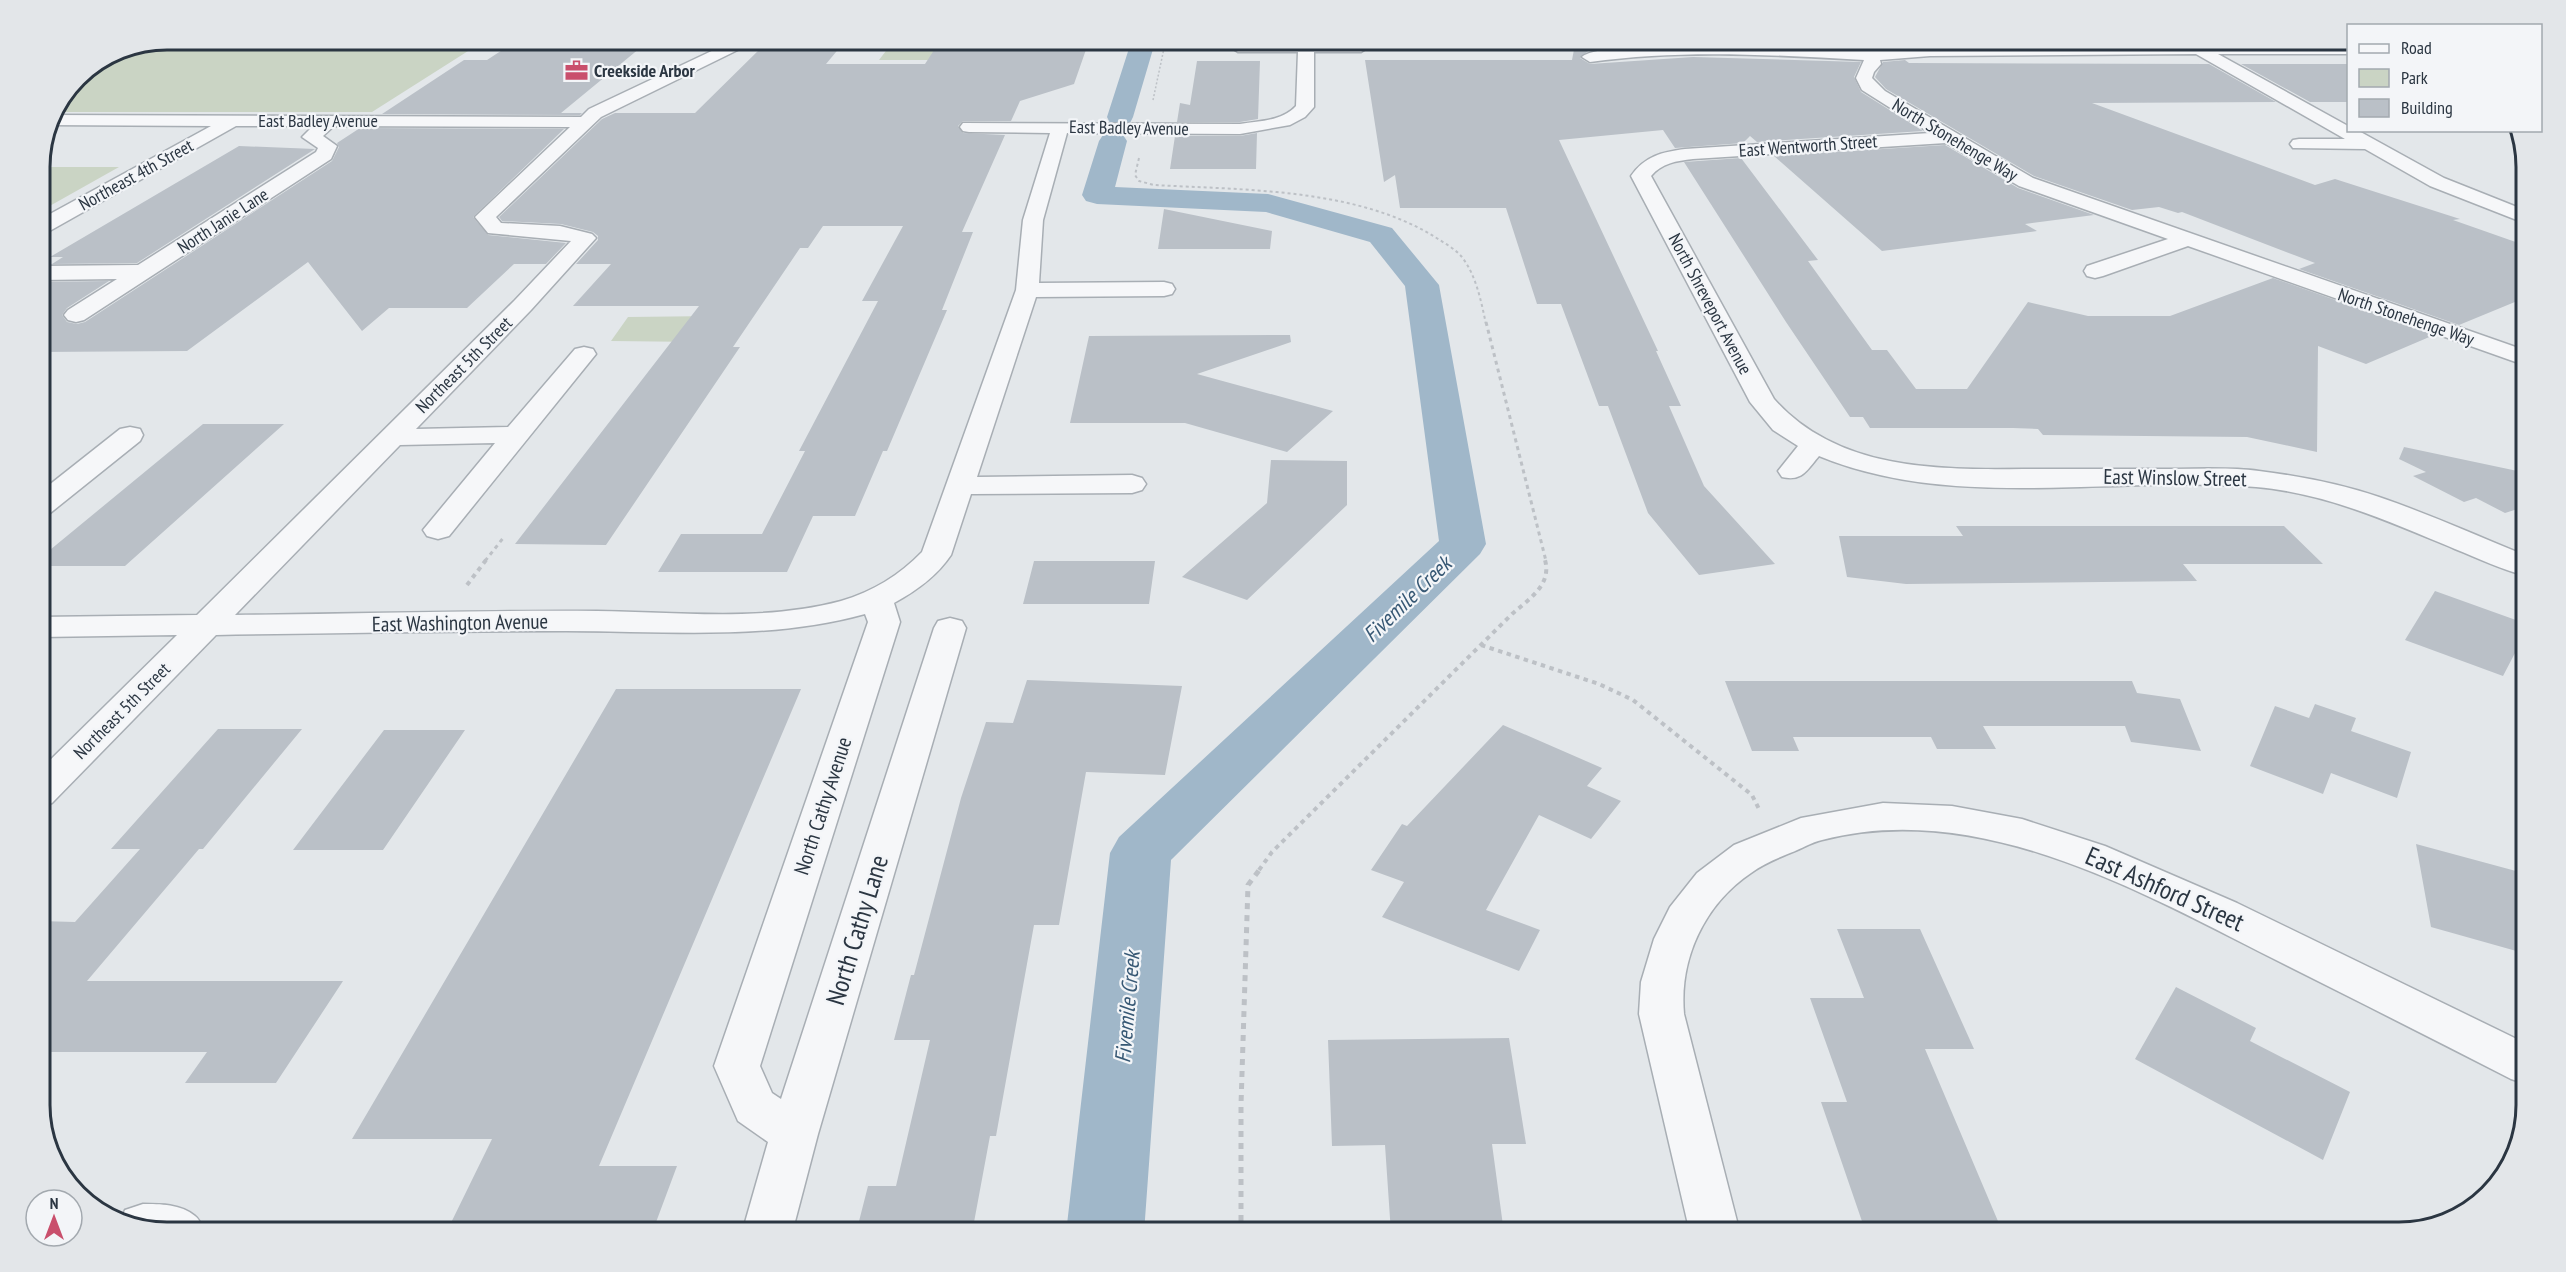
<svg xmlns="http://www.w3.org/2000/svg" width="2566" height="1272" viewBox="0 0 2566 1272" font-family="'PT Sans Narrow',sans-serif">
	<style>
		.green { fill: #cad4c4 }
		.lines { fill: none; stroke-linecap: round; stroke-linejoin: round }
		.canal { fill: #a0b7c9; fill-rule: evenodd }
		.building { fill: #bac0c7 }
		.minor-casing { stroke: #a8aeb4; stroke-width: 3 }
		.path-far4 { stroke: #bdc1c6; stroke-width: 1.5; stroke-dasharray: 2 2; stroke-linecap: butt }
		.path-far3 { stroke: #bdc1c6; stroke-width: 2; stroke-dasharray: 3 3; stroke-linecap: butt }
		.path-far2 { stroke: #bdc1c6; stroke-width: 3; stroke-dasharray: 4 4; stroke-linecap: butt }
		.path-far1 { stroke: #bdc1c6; stroke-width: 4; stroke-dasharray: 4.5 4.5; stroke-linecap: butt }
		.path { stroke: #bdc1c6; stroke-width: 5; stroke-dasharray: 6 6; stroke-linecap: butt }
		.minor { fill: #f6f7f9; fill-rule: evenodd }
		.labels { text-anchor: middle; stroke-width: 4.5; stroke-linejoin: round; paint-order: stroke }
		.far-poi-label { font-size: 18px; font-weight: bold; fill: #2b3642; stroke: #f3f5f8; text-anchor: start }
		.far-street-label { font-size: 18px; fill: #2b3642; stroke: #f3f5f8 }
		.street-label { font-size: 21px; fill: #2b3642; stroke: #f3f5f8 }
		.water-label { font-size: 22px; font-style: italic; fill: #375874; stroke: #f3f5f8 }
		.near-street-label { font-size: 26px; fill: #2b3642; stroke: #f3f5f8 }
		.rim { fill: none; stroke: #2b3642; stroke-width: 3 }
	</style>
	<rect width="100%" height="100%" fill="#e3e7ea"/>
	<!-- green -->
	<path class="green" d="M 167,39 L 487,39 L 372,112 L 52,112 L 77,76 L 118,49 Z
		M 892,43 L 962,43 L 971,60 L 879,60 Z
		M 39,167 L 119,167 L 39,212 Z
		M 715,316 L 700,342 L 611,341 L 628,317 Z"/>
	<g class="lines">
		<!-- canal -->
		<path class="canal" d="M 1132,39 L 1156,39 L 1133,117 L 1130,123 L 1120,125 L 1110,123 L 1107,117 Z
			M 1113,133 L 1123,135 L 1127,141 L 1115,187 L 1268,194 L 1392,228 L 1439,285 L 1486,544 L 1480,554 L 1171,860 L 1144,1233 L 1066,1233 L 1110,853 L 1119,837 L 1439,541 L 1405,286 L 1370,242 L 1266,212 L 1097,204 L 1086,201 L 1082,195 L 1099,141 L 1103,135 Z"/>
	</g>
	<!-- building -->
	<path class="building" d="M 519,39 L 651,39 L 561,113 L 582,113 L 580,115 L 382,114 L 464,60 L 487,60 Z
		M 1576,39 L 1878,39 L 1888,47 L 1871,49 L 1670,42 L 1601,48 L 1588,51 L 1580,58 L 1590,64 L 1693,57 L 1861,62 L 1854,77 L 1861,92 L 1923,131 L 1757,142 L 1750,136 L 1743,143 L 1675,148 L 1663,130 L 1559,140 L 1658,351 L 1656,351 L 1681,406 L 1669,406 L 1704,486 L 1775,564 L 1699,575 L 1648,513 L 1608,406 L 1599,406 L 1561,304 L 1537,304 L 1506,208 L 1400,208 L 1395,175 L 1384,182 L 1365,60 L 1572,60 Z
		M 768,41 L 842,41 L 838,46 L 841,46 L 826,64 L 925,64 L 940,41 L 1089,41 L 1074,84 L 1020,101 L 1011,121 L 963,121 L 958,126 L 963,133 L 1005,135 L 962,232 L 973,232 L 942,310 L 947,310 L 887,451 L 883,451 L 855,516 L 813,516 L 787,572 L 658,572 L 681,534 L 762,534 L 805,451 L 799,451 L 878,301 L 862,301 L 903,226 L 823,226 L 808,248 L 800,248 L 733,347 L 740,347 L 606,545 L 515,544 L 699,306 L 573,306 L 611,264 L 576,264 L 598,240 L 598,236 L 593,232 L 561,224 L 502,221 L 499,217 L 602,119 L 615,113 L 695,113 Z
		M 1905,60 L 1909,63 L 2209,64 L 2276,102 L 2092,103 L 2315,185 L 2335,179 L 2460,219 L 2453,220 L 2527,246 L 2527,297 L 2459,325 L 2299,269 L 2315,263 L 2182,212 L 2178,213 L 2159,207 L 2132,210 L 2034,176 L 1886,89 L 1875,77 L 1883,62 Z
		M 1197,61 L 1260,61 L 1258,119 L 1240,122 L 1177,122 L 1180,103 L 1190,105 Z
		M 2241,64 L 2349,64 L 2349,102 L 2310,102 Z
		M 360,128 L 564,129 L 473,217 L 488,235 L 566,243 L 546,264 L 514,264 L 467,308 L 389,308 L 362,331 L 308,262 L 187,351 L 39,352 L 39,282 L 109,281 L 67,308 L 62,315 L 67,322 L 77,324 L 85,322 L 332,161 L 339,147 L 337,143 Z
		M 1257,133 L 1256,169 L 1170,169 L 1175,136 L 1240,136 Z
		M 1945,145 L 2018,188 L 2094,215 L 2025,224 L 2037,231 L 1882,251 L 1774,156 Z
		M 239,146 L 315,149 L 137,263 L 52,264 L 63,257 L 50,257 Z
		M 1741,158 L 1818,260 L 1808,261 L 1872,350 L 1887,350 L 1916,389 L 1967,389 L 2028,302 L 2088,316 L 2170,316 L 2273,278 L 2434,335 L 2366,364 L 2318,346 L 2317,452 L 2247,437 L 2043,435 L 2038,429 L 2013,428 L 1870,428 L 1863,417 L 1850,417 L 1786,322 L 1684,162 Z
		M 1164,209 L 1272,231 L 1270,249 L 1158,249 Z
		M 1290,335 L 1291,342 L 1197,374 L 1333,411 L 1287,452 L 1185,423 L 1070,423 L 1089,336 Z
		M 203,424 L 284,424 L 125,566 L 39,566 L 39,559 Z
		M 2404,447 L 2527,473 L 2527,506 L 2505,513 L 2476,498 L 2464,502 L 2413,476 L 2426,472 L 2399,459 Z
		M 1271,460 L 1347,461 L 1347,505 L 1247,600 L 1182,577 L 1267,503 Z
		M 1956,526 L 2284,526 L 2323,564 L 2183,564 L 2197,581 L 1906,584 L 1847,577 L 1839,536 L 1963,536 Z
		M 1034,561 L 1155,561 L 1149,604 L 1023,604 Z
		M 2435,591 L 2527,624 L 2527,630 L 2503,676 L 2405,640 Z
		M 1027,680 L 1182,686 L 1165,775 L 1086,772 L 1059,925 L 1034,925 L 996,1136 L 990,1136 L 972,1233 L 856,1233 L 868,1186 L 896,1186 L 930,1040 L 894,1040 L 911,975 L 914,975 L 961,798 L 986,722 L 1013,723 Z
		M 1725,681 L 2132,681 L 2137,693 L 2180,699 L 2201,751 L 2131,742 L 2125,726 L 1983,726 L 1996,749 L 1937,749 L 1931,737 L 1793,737 L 1799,751 L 1752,751 Z
		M 616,689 L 801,689 L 599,1166 L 677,1166 L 652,1233 L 446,1233 L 492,1139 L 352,1139 Z
		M 2315,704 L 2356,718 L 2351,731 L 2411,752 L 2397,798 L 2331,773 L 2323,794 L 2250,766 L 2275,706 L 2309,718 Z
		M 1503,725 L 1602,768 L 1587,786 L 1621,801 L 1591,839 L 1539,815 L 1486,910 L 1540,930 L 1519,971 L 1382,917 L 1404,882 L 1371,870 L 1402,824 L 1407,826 Z
		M 218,729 L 302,729 L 203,849 L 199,849 L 87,981 L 343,981 L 276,1083 L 185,1083 L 207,1052 L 39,1052 L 39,921 L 75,922 L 140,849 L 111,849 Z
		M 384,730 L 465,730 L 383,850 L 293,850 Z
		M 2416,844 L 2527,874 L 2527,954 L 2431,927 Z
		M 1837,929 L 1920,929 L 1974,1049 L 1925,1049 L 2003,1233 L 1866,1233 L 1821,1102 L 1847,1102 L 1810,998 L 1864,998 Z
		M 2176,987 L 2256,1028 L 2250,1041 L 2350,1092 L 2323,1160 L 2135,1059 Z
		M 1509,1038 L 1526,1144 L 1492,1144 L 1504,1233 L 1391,1233 L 1385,1145 L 1332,1146 L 1328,1040 Z"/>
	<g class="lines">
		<defs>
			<path id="minor" d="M 737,39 L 757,39 L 754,42 L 601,117 L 496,217 L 501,223 L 560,226 L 592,234 L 596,238 L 531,310 L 416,429 L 508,427 L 575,349 L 584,347 L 593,349 L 596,354 L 449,536 L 438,539 L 427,536 L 423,530 L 495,443 L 400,445 L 235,615 C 356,614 477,610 597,611 C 677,612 763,622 841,601 C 872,592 900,575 922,552 L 1016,290 L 1023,220 L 1050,133 L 969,132 L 963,131 L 960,127 L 963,123 L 1240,124 C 1260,121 1282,121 1296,106 L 1298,52 L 1238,52 L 1230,47 L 1233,44 L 1361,42 L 1369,47 L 1361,52 L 1314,52 L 1314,107 L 1305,117 L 1290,125 L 1240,134 L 1067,133 L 1043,220 L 1039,283 L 1164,282 L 1172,284 L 1175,289 L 1172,294 L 1164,296 L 1036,297 L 977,477 L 1132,475 L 1142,478 L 1146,484 L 1142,490 L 1132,493 L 971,494 L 951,555 C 937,576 916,591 894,603 L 900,622 L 760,1066 L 772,1093 L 781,1099 L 934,628 L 938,621 L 950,618 L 962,621 L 966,628 L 818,1134 L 792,1233 L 742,1233 L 768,1142 L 738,1121 L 714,1066 L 868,622 L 865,614 C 768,641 666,631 566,631 C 450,631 333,633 216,635 L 52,803 L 39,807 L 39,771 L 177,635 L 39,637 L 39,617 L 197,615 L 515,300 L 571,241 L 488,233 L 475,217 L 570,127 L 334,126 L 323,136 L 337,146 L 331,159 L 84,320 L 76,322 L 68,320 L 64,315 L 68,310 L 117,279 L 39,280 L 39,266 L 138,265 L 316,152 L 318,148 L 302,137 L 313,126 L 236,126 L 46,233 L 39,235 L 39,220 L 211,126 L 47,125 L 51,115 L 581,117 L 589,109 Z
				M 1694,44 L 1871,51 L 1930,46 L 2348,44 L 2348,54 L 2218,54 L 2348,126 L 2348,130 L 2357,130 L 2444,178 L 2527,211 L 2527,224 L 2430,186 L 2365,149 L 2293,148 L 2290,144 L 2293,140 L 2299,139 L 2345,139 L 2196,54 L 1930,56 L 1880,60 L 1881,64 L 1874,72 L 1872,78 L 1885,91 L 2033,178 L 2527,351 L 2527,366 L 2188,246 L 2103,276 L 2095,278 L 2087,276 L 2084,271 L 2087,266 L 2168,239 L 2019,186 L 1946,143 L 1693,159 C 1676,161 1662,163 1651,176 L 1774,399 C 1837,470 1936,470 2023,469 C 2072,469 2120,469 2169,469 C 2199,469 2230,467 2259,471 C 2299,476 2341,484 2379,497 C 2429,514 2478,536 2527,556 L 2527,576 C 2502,570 2478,558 2455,549 C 2390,522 2326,493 2256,487 C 2112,475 1955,512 1819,456 C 1807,470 1802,482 1782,477 L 1778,471 L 1798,446 L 1773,430 L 1750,402 L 1631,176 C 1645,156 1662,152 1685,149 L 1930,133 L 1862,90 L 1856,78 L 1864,60 C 1772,55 1682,49 1590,62 L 1582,57 C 1592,46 1676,44 1694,44 Z
				M 130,427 L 140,429 L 143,435 L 140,441 L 49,514 L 39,517 L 39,493 L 120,429 Z
				M 1883,803 L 1952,806 L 2022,819 L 2105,846 L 2237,903 L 2527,1044 L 2527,1084 L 2511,1079 C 2431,1038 2352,998 2272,958 C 2138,890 1977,799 1822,840 C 1812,842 1801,849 1790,853 C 1776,859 1763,864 1751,873 C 1705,904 1679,958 1684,1014 L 1740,1233 L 1690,1233 L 1639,1014 L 1641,982 L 1654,939 L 1670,907 L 1697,873 L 1734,845 L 1801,818 Z
				M 143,1204 C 160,1204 181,1204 195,1216 C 200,1219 202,1228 204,1233 L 167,1233 L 120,1222 L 125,1210 Z"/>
		</defs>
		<!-- minor casing -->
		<use href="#minor" class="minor-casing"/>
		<!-- path-far4 -->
		<path class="path-far4" d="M 1153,100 L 1166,39"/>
		<!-- path-far3 -->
		<path class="path-far3" d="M 1139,158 L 1135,175 L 1139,181 L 1154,185 C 1244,190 1356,188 1435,237 C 1444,243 1454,248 1461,256 C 1476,274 1481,301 1486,324"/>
		<!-- path-far2 -->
		<path class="path-far2" d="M 1486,322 L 1546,561
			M 485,561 L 504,537"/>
		<!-- path-far1 -->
		<path class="path-far1" d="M 467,585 L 486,560
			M 1481,645 L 1599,684 L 1633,700 L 1752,795 L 1759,809
			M 1259,870 L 1272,852 L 1512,614 C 1529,599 1552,585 1545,560"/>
		<!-- path -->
		<path class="path" d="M 1241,1233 L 1241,1105 L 1248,885 L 1260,869"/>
		<!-- minor -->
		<use href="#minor" class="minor"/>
	</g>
	<!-- icons -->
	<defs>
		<symbol id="office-bare" viewBox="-9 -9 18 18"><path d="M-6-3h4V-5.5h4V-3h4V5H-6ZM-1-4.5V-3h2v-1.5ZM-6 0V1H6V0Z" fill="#c94f6c" stroke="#f3f5f8" stroke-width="2.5" paint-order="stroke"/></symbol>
	</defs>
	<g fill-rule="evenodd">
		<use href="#office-bare" x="560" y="54" width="33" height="33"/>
	</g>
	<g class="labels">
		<!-- far-poi labels -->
		<g class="far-poi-label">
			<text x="594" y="77">Creekside Arbor</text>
		</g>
		<!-- far-street labels -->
		<g class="far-street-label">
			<text x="318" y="127">East Badley Avenue</text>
			<text transform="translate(1129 128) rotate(1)" y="6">East Badley Avenue</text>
			<text transform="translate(1955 140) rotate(31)" y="6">North Stonehenge Way</text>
			<text transform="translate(1808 146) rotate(-4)" y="6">East Wentworth Street</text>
			<text transform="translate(136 175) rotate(-29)" y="6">Northeast 4th Street</text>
			<text transform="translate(223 221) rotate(-33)" y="6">North Janie Lane</text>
			<text transform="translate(1710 304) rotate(62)" y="6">North Shreveport Avenue</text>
			<text transform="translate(2406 317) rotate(19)" y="6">North Stonehenge Way</text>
			<text transform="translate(464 365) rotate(-45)" y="6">Northeast 5th Street</text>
			<text transform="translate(122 711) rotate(-45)" y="6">Northeast 5th Street</text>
		</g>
		<!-- street labels -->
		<g class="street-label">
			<text transform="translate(2175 478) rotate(1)" y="7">East Winslow Street</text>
			<text transform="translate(460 623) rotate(-1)" y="7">East Washington Avenue</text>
			<text transform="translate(823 806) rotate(-72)" y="7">North Cathy Avenue</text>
		</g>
		<!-- water labels -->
		<g class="water-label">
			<text transform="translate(1407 599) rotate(-44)" y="8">Fivemile Creek</text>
			<text transform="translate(1127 1007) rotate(-85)" y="8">Fivemile Creek</text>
		</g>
		<!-- near-street labels -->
		<g class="near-street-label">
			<text transform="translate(2165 889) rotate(24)" y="9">East Ashford Street</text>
			<text transform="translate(857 930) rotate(-73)" y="9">North Cathy Lane</text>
		</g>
	</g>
	<!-- crop -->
	<path d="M0 0H2566V1272H0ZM167 50H2399A117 117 0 0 1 2516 167V1105A117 117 0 0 1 2399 1222H167A117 117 0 0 1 50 1105V167A117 117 0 0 1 167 50Z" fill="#e3e6e9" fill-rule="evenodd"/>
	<path class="rim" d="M167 50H2399A117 117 0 0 1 2516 167V1105A117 117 0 0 1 2399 1222H167A117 117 0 0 1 50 1105V167A117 117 0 0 1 167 50Z"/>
	<!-- legend -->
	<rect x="2347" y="24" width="195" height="108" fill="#f3f5f8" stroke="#a3a9af" stroke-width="1.5"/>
	<rect x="2359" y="44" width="30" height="9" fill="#f6f7f9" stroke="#a3a9af" stroke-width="1.5"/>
	<text x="2401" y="54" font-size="18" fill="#2b3642">Road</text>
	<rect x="2359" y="69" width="30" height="18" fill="#cad4c4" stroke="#a3a9af" stroke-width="1.5"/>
	<text x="2401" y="84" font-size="18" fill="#2b3642">Park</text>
	<rect x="2359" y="99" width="30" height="18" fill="#bac0c7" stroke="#a3a9af" stroke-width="1.5"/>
	<text x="2401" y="114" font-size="18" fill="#2b3642">Building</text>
	<!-- north arrow -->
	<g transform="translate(54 1218)"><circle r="28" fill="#f3f5f8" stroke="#a3a9af" stroke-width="1.5"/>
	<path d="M0-4.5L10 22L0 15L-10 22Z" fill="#c94f6c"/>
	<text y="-9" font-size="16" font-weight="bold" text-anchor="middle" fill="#2b3642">N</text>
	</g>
</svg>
